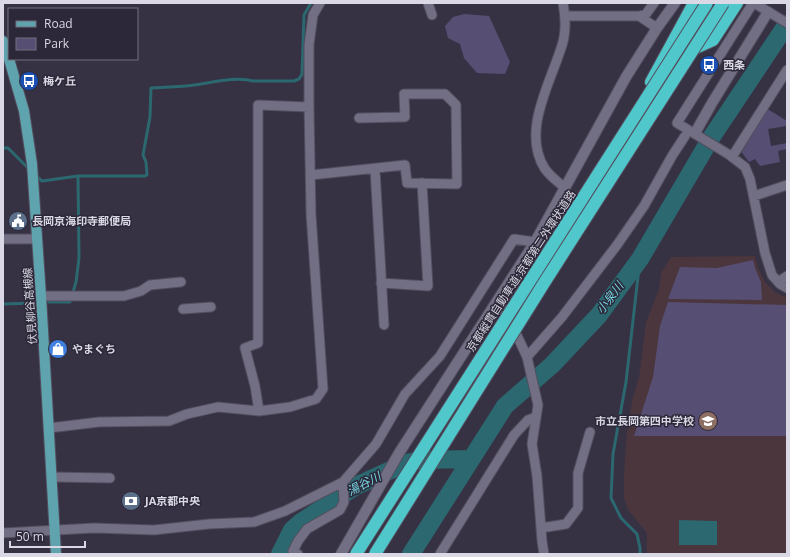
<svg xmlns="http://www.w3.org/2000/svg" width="790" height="557" viewBox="0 0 790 557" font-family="'Open Sans','Noto Sans JP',sans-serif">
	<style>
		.education { fill: #4a363c }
		.green { fill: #574e73 }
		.water { fill: #2b6870 }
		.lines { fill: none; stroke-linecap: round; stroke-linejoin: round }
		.stream { stroke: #2b6870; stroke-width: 3 }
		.river { stroke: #2b6870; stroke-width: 18 }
		.minor-casing { stroke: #524e5e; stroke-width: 11 }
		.tertiary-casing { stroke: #524e5e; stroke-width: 12 }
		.primary-casing { stroke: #524e5e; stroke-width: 12 }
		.motorway-casing { stroke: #524e5e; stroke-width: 14 }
		.minor { stroke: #726e83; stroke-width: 9 }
		.tertiary { stroke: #726e83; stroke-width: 10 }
		.primary { stroke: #5ea3ae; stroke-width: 10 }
		.motorway { stroke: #50c7cb; stroke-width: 12 }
		.motorway-bridge-casing { stroke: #524e5e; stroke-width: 14; stroke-linecap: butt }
		.motorway-bridge { stroke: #50c7cb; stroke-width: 12 }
		.labels { text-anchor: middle; stroke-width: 3; stroke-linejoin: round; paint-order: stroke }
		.poi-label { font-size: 11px; font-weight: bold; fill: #dad8e4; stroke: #2c2839; text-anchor: start }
		.street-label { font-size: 11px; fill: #dad8e4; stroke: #2c2839 }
		.water-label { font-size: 12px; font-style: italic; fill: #76d7e3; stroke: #2c2839 }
	</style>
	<rect width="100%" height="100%" fill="#363244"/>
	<!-- education -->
	<path class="education" d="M 755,256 L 758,268 L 765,282 L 775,292 L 787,298 L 787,554 L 647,554 L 647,533 L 628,510 L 624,498 L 624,477 L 626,440 L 632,401 L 639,377 L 646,322 L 659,289 L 661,273 L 671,257 Z"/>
	<!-- green -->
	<path class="green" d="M 464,14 L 489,16 L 510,62 L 505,74 L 477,73 L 464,58 L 460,44 L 448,38 L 445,26 L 453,17 Z
		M 766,108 L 787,121 L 787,126 L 768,129 L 771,146 L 787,143 L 787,149 L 778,151 L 780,162 L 760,166 L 755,159 L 749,162 L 740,150 Z
		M 753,260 L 755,268 L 761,282 L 762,300 L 668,299 L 680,267 L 717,268 Z
		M 668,302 L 787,305 L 787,436 L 634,436 L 653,377 L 660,326 Z"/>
	<!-- water -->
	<path class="water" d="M 679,520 L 717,521 L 717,545 L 679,545 Z"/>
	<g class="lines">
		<!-- stream -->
		<path class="stream" d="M 3,148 L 8,148 L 30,170
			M 35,175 L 42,181 L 78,176 L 145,176 L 147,175 L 146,162 L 143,155 L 150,117 L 151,88 C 165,87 180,87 194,85 C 211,83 236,76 253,81 L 294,81 L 299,79 L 302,74 L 304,15 L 311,3
			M 49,302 L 70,302 L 76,282 L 79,258 L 78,176
			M 3,304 L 35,303
			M 640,554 L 640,548 L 637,534 L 621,518 L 611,498 L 613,454 L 626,382 L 640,259"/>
		<!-- river -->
		<path class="river" d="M 280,554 L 292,530 L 301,522 L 356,486 L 406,463 L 421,460 L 471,459
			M 411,554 L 505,406 L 552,365 L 599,315 L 640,259 L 711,138 L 787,24"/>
		<defs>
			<path id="minor" d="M 428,3 L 432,15
				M 563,3 C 565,14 566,26 564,37 C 563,44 560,51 558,57 C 546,91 523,135 545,169 C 551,177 558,182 565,188
				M 753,3 L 677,123 L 728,154 L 745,167 L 750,179 L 765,253 L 772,275 L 780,284 L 787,288
				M 754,3 L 787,23
				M 565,16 L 639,16 L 657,28
				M 639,16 L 646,14 L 654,3
				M 732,157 L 787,70
				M 375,169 L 384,325
				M 311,175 L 405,165 L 407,183 L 457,184 L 456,105 L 445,94 L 404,94 L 405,117 L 359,118
				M 754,196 L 787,185
				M 3,239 L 37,239
				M 778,282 L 787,276
				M 381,283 L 428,286 L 422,183
				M 41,296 L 124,296 L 141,291 L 150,285 L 181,282
				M 498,301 L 514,329 L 527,357 L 538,405 L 532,444 L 537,476 L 542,541 L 544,554
				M 183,309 L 211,307
				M 527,357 L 562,317 L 617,245 L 644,206 L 672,156 L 685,136
				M 259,411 L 255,386 L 245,348 L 258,343 L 258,105 L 309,107
				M 49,428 L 99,422 L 169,421 L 187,414 L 218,407 L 259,411 L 290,407 L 316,399 L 323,389 L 311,214 L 309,107 L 309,45 L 313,15 L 320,3
				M 52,477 L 110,478
				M 541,528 L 566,524 L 578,508 L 578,473 L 590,432
				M 3,533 L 94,528 L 154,530 L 209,524 L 254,522 L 285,511 L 343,482 L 376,444 L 405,394 L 440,356 L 514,239 L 535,242
				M 298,554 L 293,551 L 298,541 L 307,529 L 340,510 L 344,502 L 343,482
				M 440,554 L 514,435 L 528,420 L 536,417"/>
			<path id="tertiary" d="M 695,133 L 712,103 L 768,12
				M 341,554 L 399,453 L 535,242 L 626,77 L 657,28 L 675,3"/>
			<path id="primary" d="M 3,41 L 9,58
				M 9,59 L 24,111 L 32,164 L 41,296 L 56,554"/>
			<path id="motorway" d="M 693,49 L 713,40 L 737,3
				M 651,82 L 694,3"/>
		</defs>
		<!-- minor casing -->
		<use href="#minor" class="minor-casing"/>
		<!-- tertiary casing -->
		<use href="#tertiary" class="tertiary-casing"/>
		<!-- primary casing -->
		<use href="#primary" class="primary-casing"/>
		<!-- motorway casing -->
		<use href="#motorway" class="motorway-casing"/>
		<!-- minor -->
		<use href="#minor" class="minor"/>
		<!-- tertiary -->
		<use href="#tertiary" class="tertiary"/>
		<!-- primary -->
		<use href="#primary" class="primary"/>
		<!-- motorway -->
		<use href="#motorway" class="motorway"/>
		<defs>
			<path id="motorway-bridge" d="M 356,554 L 707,3
				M 375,554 L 544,283 L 723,3"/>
		</defs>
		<!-- motorway-bridge casing -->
		<use href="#motorway-bridge" class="motorway-bridge-casing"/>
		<!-- motorway-bridge -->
		<use href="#motorway-bridge" class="motorway-bridge"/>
	</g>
	<!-- icons -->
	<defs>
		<symbol id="bus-disc" viewBox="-11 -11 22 22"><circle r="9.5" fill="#1a4fb4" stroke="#2c2839"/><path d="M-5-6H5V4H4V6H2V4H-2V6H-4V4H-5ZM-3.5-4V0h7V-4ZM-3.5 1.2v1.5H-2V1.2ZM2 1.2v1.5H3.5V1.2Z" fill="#fff"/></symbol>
		<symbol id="civic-disc" viewBox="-11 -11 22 22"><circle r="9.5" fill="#5c6f8a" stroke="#2c2839"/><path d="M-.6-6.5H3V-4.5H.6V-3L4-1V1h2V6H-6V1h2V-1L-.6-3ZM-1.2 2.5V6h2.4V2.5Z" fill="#fff"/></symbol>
		<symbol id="shop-disc" viewBox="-11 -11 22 22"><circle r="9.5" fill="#3f7fe0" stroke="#2c2839"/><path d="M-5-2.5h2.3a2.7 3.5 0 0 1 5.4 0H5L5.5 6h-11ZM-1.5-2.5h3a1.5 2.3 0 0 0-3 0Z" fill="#fff"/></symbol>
		<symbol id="school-disc" viewBox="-11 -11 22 22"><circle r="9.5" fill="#8d6e63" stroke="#2c2839"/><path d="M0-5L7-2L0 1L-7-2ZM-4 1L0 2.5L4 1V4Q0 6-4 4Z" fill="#fff"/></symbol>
		<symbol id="bank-disc" viewBox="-11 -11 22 22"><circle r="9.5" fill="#5c6f8a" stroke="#2c2839"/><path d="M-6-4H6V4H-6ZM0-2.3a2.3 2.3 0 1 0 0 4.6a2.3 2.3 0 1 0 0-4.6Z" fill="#fff"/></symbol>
	</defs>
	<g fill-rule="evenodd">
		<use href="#bus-disc" x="698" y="54" width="22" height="22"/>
		<use href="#bus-disc" x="18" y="70" width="22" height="22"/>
		<use href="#civic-disc" x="7" y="210" width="22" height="22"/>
		<use href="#shop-disc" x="47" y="338" width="22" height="22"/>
		<use href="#school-disc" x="697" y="410" width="22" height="22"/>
		<use href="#bank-disc" x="120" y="490" width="22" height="22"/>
	</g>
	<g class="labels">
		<!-- poi labels -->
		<g class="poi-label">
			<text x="723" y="69">西条</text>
			<text x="43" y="85">梅ケ丘</text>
			<text x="32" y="225">長岡京海印寺郵便局</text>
			<text x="72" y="353">やまぐち</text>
			<text x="694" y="425" text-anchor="end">市立長岡第四中学校</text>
			<text x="145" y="505">JA京都中央</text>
		</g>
		<!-- street labels -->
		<g class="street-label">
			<text transform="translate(521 271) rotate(-57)" y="4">京都縦貫自動車道;京都第二外環状道路</text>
			<text transform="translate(30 306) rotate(-94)" y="4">伏見柳谷高槻線</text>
		</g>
		<!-- water labels -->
		<g class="water-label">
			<text transform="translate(610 298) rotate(-53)" y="4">小泉川</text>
			<text transform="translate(364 484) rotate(-28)" y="4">湯谷川</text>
		</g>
	</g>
	<!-- border -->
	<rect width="790" height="557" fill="none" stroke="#dad8e4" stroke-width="8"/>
	<!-- legend -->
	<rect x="8" y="8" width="130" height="52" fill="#2c2839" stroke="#726e7d"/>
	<rect x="16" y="21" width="20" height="6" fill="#5ea3ae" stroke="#726e7d"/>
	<text x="44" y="28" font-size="12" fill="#dad8e4">Road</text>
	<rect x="16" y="38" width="20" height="12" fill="#574e73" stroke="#726e7d"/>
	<text x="44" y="48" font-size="12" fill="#dad8e4">Park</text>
	<!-- scale -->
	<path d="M10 541v6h75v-6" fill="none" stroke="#dad8e4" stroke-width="2"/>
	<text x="16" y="541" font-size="12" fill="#dad8e4" stroke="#2c2839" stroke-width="3" paint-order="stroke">50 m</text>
</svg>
